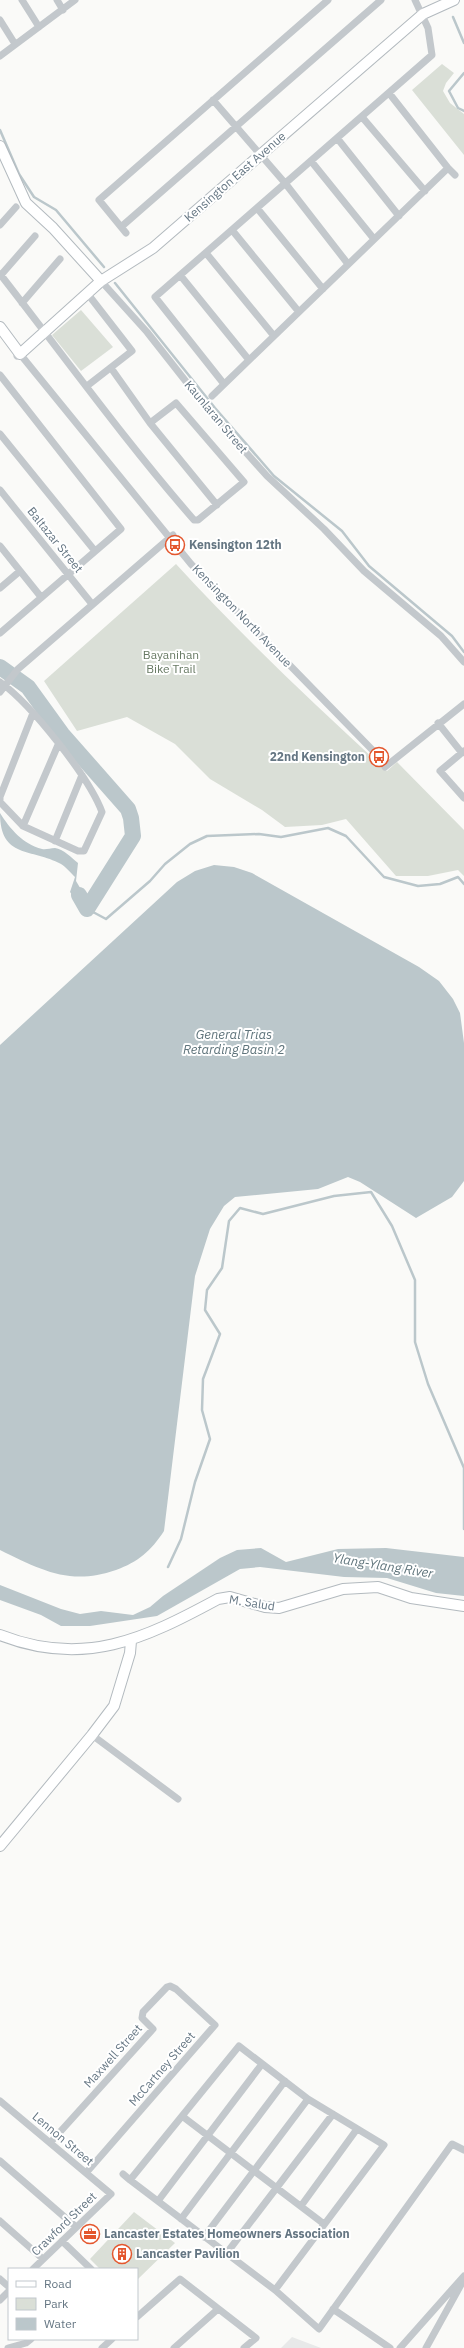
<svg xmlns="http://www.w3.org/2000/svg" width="464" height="2348" viewBox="0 0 464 2348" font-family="'IBM Plex Sans',sans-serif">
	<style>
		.built { fill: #e8e9e9 }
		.green { fill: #dadfd7 }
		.water { fill: #bbc7cb }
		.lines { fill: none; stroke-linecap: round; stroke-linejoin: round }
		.stream { stroke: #bbc7cb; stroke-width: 2.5 }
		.river { stroke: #bbc7cb; stroke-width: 16 }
		.secondary-casing { stroke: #b3babf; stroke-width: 12 }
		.street { stroke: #c3c8cc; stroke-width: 7 }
		.secondary { stroke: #fff; stroke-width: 10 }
		.labels { text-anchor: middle; stroke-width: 4; stroke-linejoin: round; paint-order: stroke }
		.street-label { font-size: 12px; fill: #657683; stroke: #fff }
		.poi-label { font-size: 12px; font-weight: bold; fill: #657683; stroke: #fff; text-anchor: start }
		.park-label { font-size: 12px; fill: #687a64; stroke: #fff }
		.water-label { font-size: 13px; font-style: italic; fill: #60757c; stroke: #fff }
	</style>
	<rect width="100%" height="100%" fill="#fafaf8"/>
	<!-- built -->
	<path class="built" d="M 292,2337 L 321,2348 L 281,2348 Z"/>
	<!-- green -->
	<path class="green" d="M 442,64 L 454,73 L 446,83 L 443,91 L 450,103 L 464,114 L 464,155 L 412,90 Z
		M 81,310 L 113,347 L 81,371 L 52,335 Z
		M 176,564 C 243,637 314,704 387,771 L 397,762 L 464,830 L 464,876 L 458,870 L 428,876 L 396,876 L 346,819 L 322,825 L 285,827 L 262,810 L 210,779 L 175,744 L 127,717 L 77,731 L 44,681 Z
		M 134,2212 L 175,2243 L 137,2280 L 137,2269 L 100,2269 L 90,2259 Z"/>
	<!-- water -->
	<path class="water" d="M 0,813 C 10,829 23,844 42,849 C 46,850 50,848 55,848 C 63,849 72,858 78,863 L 76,881 L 95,913 L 88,915 L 70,892 L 75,877 C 71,873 66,867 61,864 C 32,848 0,859 0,813 Z
		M 214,865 L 234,867 L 252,873 L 419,967 L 439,981 L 453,999 L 460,1013 L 464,1043 L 464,1181 L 452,1197 L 416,1218 L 360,1182 L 348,1177 L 318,1189 L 235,1197 L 224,1206 L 210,1229 L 195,1276 L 164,1531 C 151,1551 138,1562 116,1570 C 70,1586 41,1570 0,1550 L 0,1045 L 177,882 L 195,871 Z
		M 261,1548 L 286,1562 L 338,1549 L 386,1548 L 464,1557 L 464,1596 L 436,1593 L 387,1578 L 344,1577 L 260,1567 L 240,1569 L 157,1616 L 90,1626 L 61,1626 L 41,1615 L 0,1600 L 0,1585 L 61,1609 L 80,1614 L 101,1611 L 133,1615 L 150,1607 L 163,1596 L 220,1558 L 237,1550 Z"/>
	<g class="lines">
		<!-- stream -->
		<path class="stream" d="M 453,17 L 464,43
			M 464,73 L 449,91 L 458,108 L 464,111
			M 0,130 L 19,174 L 34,197 L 56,210 L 104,267
			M 115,283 L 215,408 L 274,476 L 342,531 L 369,566 L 452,636 L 464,652
			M 93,912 L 106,919 L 150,881 L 165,864 L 190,844 L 207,836 L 259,834 L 281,837 L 328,828 L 346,836 L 384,877 L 418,886 L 440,884 L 458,877 L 464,884
			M 168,1567 L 181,1539 L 195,1482 L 210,1439 L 202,1410 L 203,1379 L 220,1334 L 205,1310 L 207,1290 L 222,1268 L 229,1221 L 240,1208 L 263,1214 L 334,1196 L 371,1192 L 392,1226 L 415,1280 L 415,1342 L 428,1384 L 464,1468 L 464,1529"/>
		<!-- river -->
		<path class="river" d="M 0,667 L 28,687 L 62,734 L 128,809 L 131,818 L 133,836 L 87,909 L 79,895"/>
		<defs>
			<path id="secondary" d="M 0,146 L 26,203 L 53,228 L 101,281
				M 0,327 L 20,354 L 101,281 L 153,248 L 423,14 L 454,0
				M 0,1635 C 84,1668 144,1639 218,1599 L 230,1597 L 265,1607 L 279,1608 L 343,1589 L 378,1587 L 411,1598 L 464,1606
				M 0,1846 L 92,1735 L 114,1706 L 130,1653 L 131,1641"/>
		</defs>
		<!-- secondary casing -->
		<use href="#secondary" class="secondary-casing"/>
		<!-- street -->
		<path class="street" d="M 22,0 L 39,27
			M 57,0 L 63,10
			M 0,20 L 15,44
			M 0,56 L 75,0
			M 389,93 L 448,168 L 455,175
			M 213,100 L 285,183 L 348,264
			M 362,117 L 425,191
			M 337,138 L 399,216
			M 311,161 L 374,239
			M 257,208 L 323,289
			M 0,225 L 16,207
			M 121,227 L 381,0
			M 232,230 L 299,312
			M 126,233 L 99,200 L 328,0
			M 206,253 L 274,336
			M 0,274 C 64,356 125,441 194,520 L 198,520 L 244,482 L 176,403 L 150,423
			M 1,275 L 35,236
			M 180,275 L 249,360
			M 101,281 L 147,332 L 210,412 L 267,476 L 324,529 L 364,571 L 441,636 L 464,662
			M 22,303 L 60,259
			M 17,356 L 20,354 L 191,564 L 387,765
			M 111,368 L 150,423 L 217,505
			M 0,375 L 121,529 L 0,633
			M 224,384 L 155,297 L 432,55 L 428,28 L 415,0
			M 87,386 L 132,351 L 87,293
			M 212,396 L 448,168
			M 0,434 L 95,551
			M 0,490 L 92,604
			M 0,546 L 41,597
			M 0,588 L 20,571
			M 0,682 C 31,704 89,777 102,812 L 84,851 L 78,851 L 23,826 L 0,802 L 0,798
			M 0,692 L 18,669 L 173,535
			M 438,723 L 462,753
			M 464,751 L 440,771 L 464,798
			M 385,767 L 464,704
			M 0,797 L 33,713
			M 23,826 L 58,745
			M 55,841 L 82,775
			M 92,1735 L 178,1799
			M 0,2101 L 111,2194 L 33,2269
			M 182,2116 L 324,2224
			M 50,2143 L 153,2029 L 142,2018 L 143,2012 L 167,1987 L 170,1986 L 176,1989 L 215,2025 L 86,2173
			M 0,2161 L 76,2227
			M 123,2174 L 130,2180 L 275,2290 L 384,2145 L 308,2099 L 239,2046 L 130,2180
			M 158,2201 L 262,2064
			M 301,2206 L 357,2129
			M 181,2219 L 285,2081
			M 0,2221 L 43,2259
			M 204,2237 L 308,2099
			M 62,2241 L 91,2269
			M 226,2254 L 333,2114
			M 0,2279 L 9,2287
			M 275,2290 L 319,2329 L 452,2144 L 464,2150
			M 0,2300 L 9,2291
			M 333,2309 L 390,2348
			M 137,2317 L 180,2279 L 256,2338 L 244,2348
			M 8,2348 L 26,2343 L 31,2339
			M 102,2348 L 112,2339
			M 174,2348 L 218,2309
			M 400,2348 L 464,2276
			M 426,2348 L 462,2283"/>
		<!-- secondary -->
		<use href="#secondary" class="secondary"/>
	</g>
	<!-- icons -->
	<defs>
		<symbol id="bus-ring" viewBox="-11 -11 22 22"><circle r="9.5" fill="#fff" stroke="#e4572e" stroke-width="1.5"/><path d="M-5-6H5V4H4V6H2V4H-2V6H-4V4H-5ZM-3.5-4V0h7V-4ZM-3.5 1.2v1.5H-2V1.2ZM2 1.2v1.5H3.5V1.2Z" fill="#e4572e"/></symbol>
		<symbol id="office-ring" viewBox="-11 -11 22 22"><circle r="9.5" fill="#fff" stroke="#e4572e" stroke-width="1.5"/><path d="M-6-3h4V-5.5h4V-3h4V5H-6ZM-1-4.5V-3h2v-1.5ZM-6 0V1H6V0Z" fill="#e4572e"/></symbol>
		<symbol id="building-ring" viewBox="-11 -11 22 22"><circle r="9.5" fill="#fff" stroke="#e4572e" stroke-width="1.5"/><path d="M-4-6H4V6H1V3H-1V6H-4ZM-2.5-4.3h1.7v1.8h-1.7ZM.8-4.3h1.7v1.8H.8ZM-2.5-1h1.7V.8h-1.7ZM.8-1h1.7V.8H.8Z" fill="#e4572e"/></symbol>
	</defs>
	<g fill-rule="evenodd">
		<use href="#bus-ring" x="164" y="534" width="22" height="22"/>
		<use href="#bus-ring" x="368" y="746" width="22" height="22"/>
		<use href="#office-ring" x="79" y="2223" width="22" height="22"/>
		<use href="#building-ring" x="111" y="2243" width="22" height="22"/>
	</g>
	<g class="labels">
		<!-- street labels -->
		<g class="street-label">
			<text transform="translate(235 177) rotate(-41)" y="4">Kensington East Avenue</text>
			<text transform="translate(216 417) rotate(50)" y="4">Kaunlaran Street</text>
			<text transform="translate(55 540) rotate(51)" y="4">Baltazar Street</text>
			<text transform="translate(242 616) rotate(46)" y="4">Kensington North Avenue</text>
			<text transform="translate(252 1603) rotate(9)" y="4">M. Salud</text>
			<text transform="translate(113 2056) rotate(-48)" y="4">Maxwell Street</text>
			<text transform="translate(162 2069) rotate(-49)" y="4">McCartney Street</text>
			<text transform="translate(63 2139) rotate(40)" y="4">Lennon Street</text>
			<text transform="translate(64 2224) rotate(-44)" y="4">Crawford Street</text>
		</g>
		<!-- poi labels -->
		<g class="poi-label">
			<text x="189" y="549">Kensington 12th</text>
			<text x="365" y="761" text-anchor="end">22nd Kensington</text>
			<text x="104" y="2238">Lancaster Estates Homeowners Association</text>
			<text x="136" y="2258">Lancaster Pavilion</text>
		</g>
		<!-- park labels -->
		<g class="park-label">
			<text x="171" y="659">Bayanihan<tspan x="171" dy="14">Bike Trail</tspan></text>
		</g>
		<!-- water labels -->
		<g class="water-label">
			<text x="234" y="1039">General Trias<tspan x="234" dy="15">Retarding Basin 2</tspan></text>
			<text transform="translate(383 1565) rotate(9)" y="5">Ylang-Ylang River</text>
		</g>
	</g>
	<!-- legend -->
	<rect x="8" y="2268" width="130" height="72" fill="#ffffff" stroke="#c1c8cd"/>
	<rect x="16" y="2281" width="20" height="6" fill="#ffffff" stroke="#c1c8cd"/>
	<text x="44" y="2288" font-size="12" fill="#657683">Road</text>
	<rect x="16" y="2298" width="20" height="12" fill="#dadfd7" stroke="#c1c8cd"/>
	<text x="44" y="2308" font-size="12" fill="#657683">Park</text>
	<rect x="16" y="2318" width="20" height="12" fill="#bbc7cb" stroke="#c1c8cd"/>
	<text x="44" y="2328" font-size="12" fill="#657683">Water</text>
</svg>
